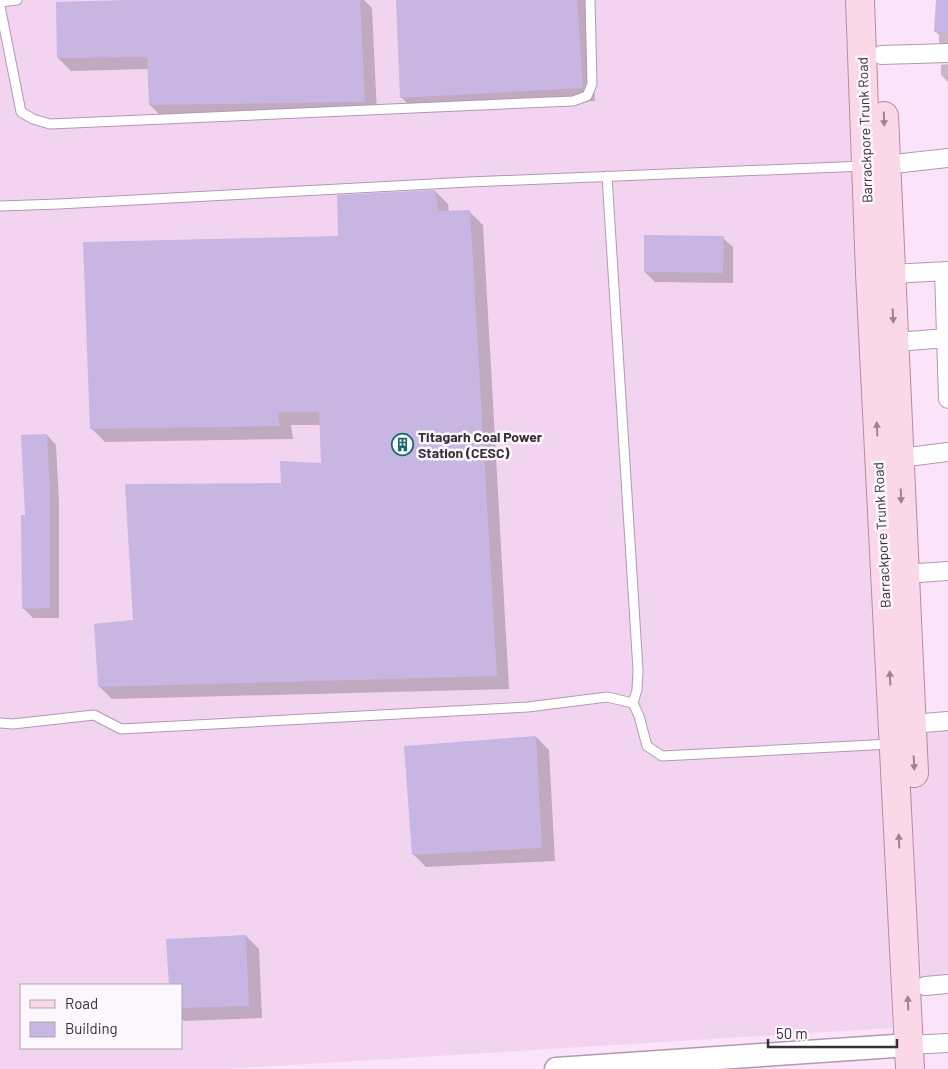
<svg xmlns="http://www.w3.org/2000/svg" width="948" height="1069" viewBox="0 0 948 1069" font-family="Barlow,sans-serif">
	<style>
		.built { fill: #f2d4f1; fill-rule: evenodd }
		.shadow { fill: #0003 }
		.building { fill: #c7b5e2 }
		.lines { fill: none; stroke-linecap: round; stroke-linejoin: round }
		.service-casing { stroke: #b19ab0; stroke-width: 11 }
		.minor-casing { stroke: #b19ab0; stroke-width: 20 }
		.tertiary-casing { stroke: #b19ab0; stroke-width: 25 }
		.primary-casing { stroke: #b58c9f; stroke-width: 30 }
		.service { stroke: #fff; stroke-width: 9 }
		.minor { stroke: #fff; stroke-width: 18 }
		.tertiary { stroke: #fff; stroke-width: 22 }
		.primary { stroke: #fbd8e7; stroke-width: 28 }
		.oneway { fill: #9a8490 }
		.labels { text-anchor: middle; stroke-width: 5; stroke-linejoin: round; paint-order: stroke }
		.street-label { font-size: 14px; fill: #382f38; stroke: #fcf7fc }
		.poi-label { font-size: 14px; font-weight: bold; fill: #382f38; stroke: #fcf7fc; text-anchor: start }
	</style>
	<rect width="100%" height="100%" fill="#fbe3fa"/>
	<!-- built -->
	<path class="built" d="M 0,0 L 854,0 L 892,1028 L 225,1069 L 0,1069 ZM 21,985 L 181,985 L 181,1048 L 21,1048 Z
		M 948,727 L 948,988 L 922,990 L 905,730 Z"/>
	<!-- shadow -->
	<path class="shadow" d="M 147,0 L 364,0 L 372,8 L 377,114 L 162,117 L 150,105 L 149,69 L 71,71 L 58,58 Z
		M 398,0 L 589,0 L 595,101 L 415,111 L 402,98 Z
		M 937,0 L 948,0 L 948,47 L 944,47 L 939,42 L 939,35 L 935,31 Z
		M 948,64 L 948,82 L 941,75 L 941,65 Z
		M 435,191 L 448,204 L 449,212 L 470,212 L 483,225 L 509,689 L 112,699 L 99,686 L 135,621 L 282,484 L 322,465 L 320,425 L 291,425 L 293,439 L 105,442 L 92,429 L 340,238 Z
		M 723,238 L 733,247 L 733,283 L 655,282 L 645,272 Z
		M 47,435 L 56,445 L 59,502 L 59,618 L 33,618 L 23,608 L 26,516 Z
		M 536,737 L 549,750 L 555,861 L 426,867 L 413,854 Z
		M 246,936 L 259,949 L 262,1018 L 184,1021 L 181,1018 L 181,985 L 170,985 L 167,941 Z"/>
	<!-- building -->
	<path class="building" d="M 127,0 L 360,0 L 365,102 L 149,105 L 147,57 L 57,58 L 56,2 Z
		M 396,0 L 577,0 L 583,88 L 400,98 Z
		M 936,0 L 948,0 L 948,32 L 934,32 Z
		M 435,190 L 438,211 L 470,210 L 497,676 L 98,687 L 94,624 L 133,620 L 125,484 L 281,483 L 280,461 L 321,463 L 319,412 L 278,412 L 280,426 L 90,429 L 83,242 L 338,236 L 337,195 Z
		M 644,235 L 724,236 L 723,273 L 644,272 Z
		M 47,434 L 50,492 L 50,608 L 22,609 L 21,515 L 25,515 L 21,435 Z
		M 536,736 L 542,848 L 412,855 L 404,746 Z
		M 246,935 L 249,1006 L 181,1008 L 181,985 L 169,985 L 166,939 Z"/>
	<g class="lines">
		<defs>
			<path id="service" d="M 0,2 L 17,0
				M 0,6 L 21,112 L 33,119 L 50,124 L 573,101 L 587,96 L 592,84 L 590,0
				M 607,176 L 638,670 L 637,690 L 633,703
				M 0,206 L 59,204 L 469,182 L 864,166
				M 0,723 L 13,724 L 94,715 L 121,729 L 528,707 L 607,697 L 633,703 L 639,716 L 647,746 L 662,756 L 891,744"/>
			<path id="minor" d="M 881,55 L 948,53
				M 885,165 L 948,158
				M 944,271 L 948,399
				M 891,274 L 948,271
				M 895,342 L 948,338
				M 900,458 L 948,452
				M 904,574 L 948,571
				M 912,724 L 948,721
				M 925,986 L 948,984
				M 909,1045 L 948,1043"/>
			<path id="tertiary" d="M 556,1069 L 909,1045"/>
			<path id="primary" d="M 860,0 L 870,273 L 910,1069
				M 884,116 L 914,773"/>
		</defs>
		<!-- service casing -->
		<use href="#service" class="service-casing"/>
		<!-- minor casing -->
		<use href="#minor" class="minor-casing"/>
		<!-- tertiary casing -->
		<use href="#tertiary" class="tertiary-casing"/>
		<!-- primary casing -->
		<use href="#primary" class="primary-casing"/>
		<!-- service -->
		<use href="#service" class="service"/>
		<!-- minor -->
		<use href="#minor" class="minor"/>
		<!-- tertiary -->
		<use href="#tertiary" class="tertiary"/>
		<!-- primary -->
		<use href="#primary" class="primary"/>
	</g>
	<!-- one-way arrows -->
	<defs><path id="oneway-solid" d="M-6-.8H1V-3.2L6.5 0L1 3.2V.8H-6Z" transform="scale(1.25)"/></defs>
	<g class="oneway">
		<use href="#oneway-solid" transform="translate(884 119) rotate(88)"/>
		<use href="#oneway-solid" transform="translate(893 316) rotate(87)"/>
		<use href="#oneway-solid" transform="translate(877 429) rotate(-93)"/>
		<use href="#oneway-solid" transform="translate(901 496) rotate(88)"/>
		<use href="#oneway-solid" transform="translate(890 678) rotate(-93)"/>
		<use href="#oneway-solid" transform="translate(914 763) rotate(87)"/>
		<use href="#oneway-solid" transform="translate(899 841) rotate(-93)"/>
		<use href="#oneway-solid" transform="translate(908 1003) rotate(-93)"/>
	</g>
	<!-- icons -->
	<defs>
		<symbol id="building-ring" viewBox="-11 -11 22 22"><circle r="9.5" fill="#fcf7fc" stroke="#1d6871" stroke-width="1.5"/><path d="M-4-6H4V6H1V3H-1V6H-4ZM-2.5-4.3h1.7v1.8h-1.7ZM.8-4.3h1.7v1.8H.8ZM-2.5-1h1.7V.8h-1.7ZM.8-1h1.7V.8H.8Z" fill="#1d6871"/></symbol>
	</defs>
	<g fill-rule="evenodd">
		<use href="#building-ring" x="390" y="432" width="25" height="25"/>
	</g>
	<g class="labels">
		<!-- street labels -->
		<g class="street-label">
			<text transform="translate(865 130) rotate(-92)" y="5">Barrackpore Trunk Road</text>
			<text transform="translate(882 535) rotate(-93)" y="5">Barrackpore Trunk Road</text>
		</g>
		<!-- poi labels -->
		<g class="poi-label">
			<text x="418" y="442">Titagarh Coal Power<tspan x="418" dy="16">Station (CESC)</tspan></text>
		</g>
	</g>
	<!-- legend -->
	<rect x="20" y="984" width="162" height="65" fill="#fcf7fc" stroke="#aea7ae"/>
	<rect x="30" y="1000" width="25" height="8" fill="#fbd8e7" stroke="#aea7ae"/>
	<text x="65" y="1009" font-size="15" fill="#382f38">Road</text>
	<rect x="30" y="1022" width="25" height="15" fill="#c7b5e2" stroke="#aea7ae"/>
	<text x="65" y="1034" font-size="15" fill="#382f38">Building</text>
	<!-- scale -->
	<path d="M768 1039v8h129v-8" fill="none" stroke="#382f38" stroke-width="2.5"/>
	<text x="776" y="1039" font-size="15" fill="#382f38" stroke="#fcf7fc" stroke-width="4" paint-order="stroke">50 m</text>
</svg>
